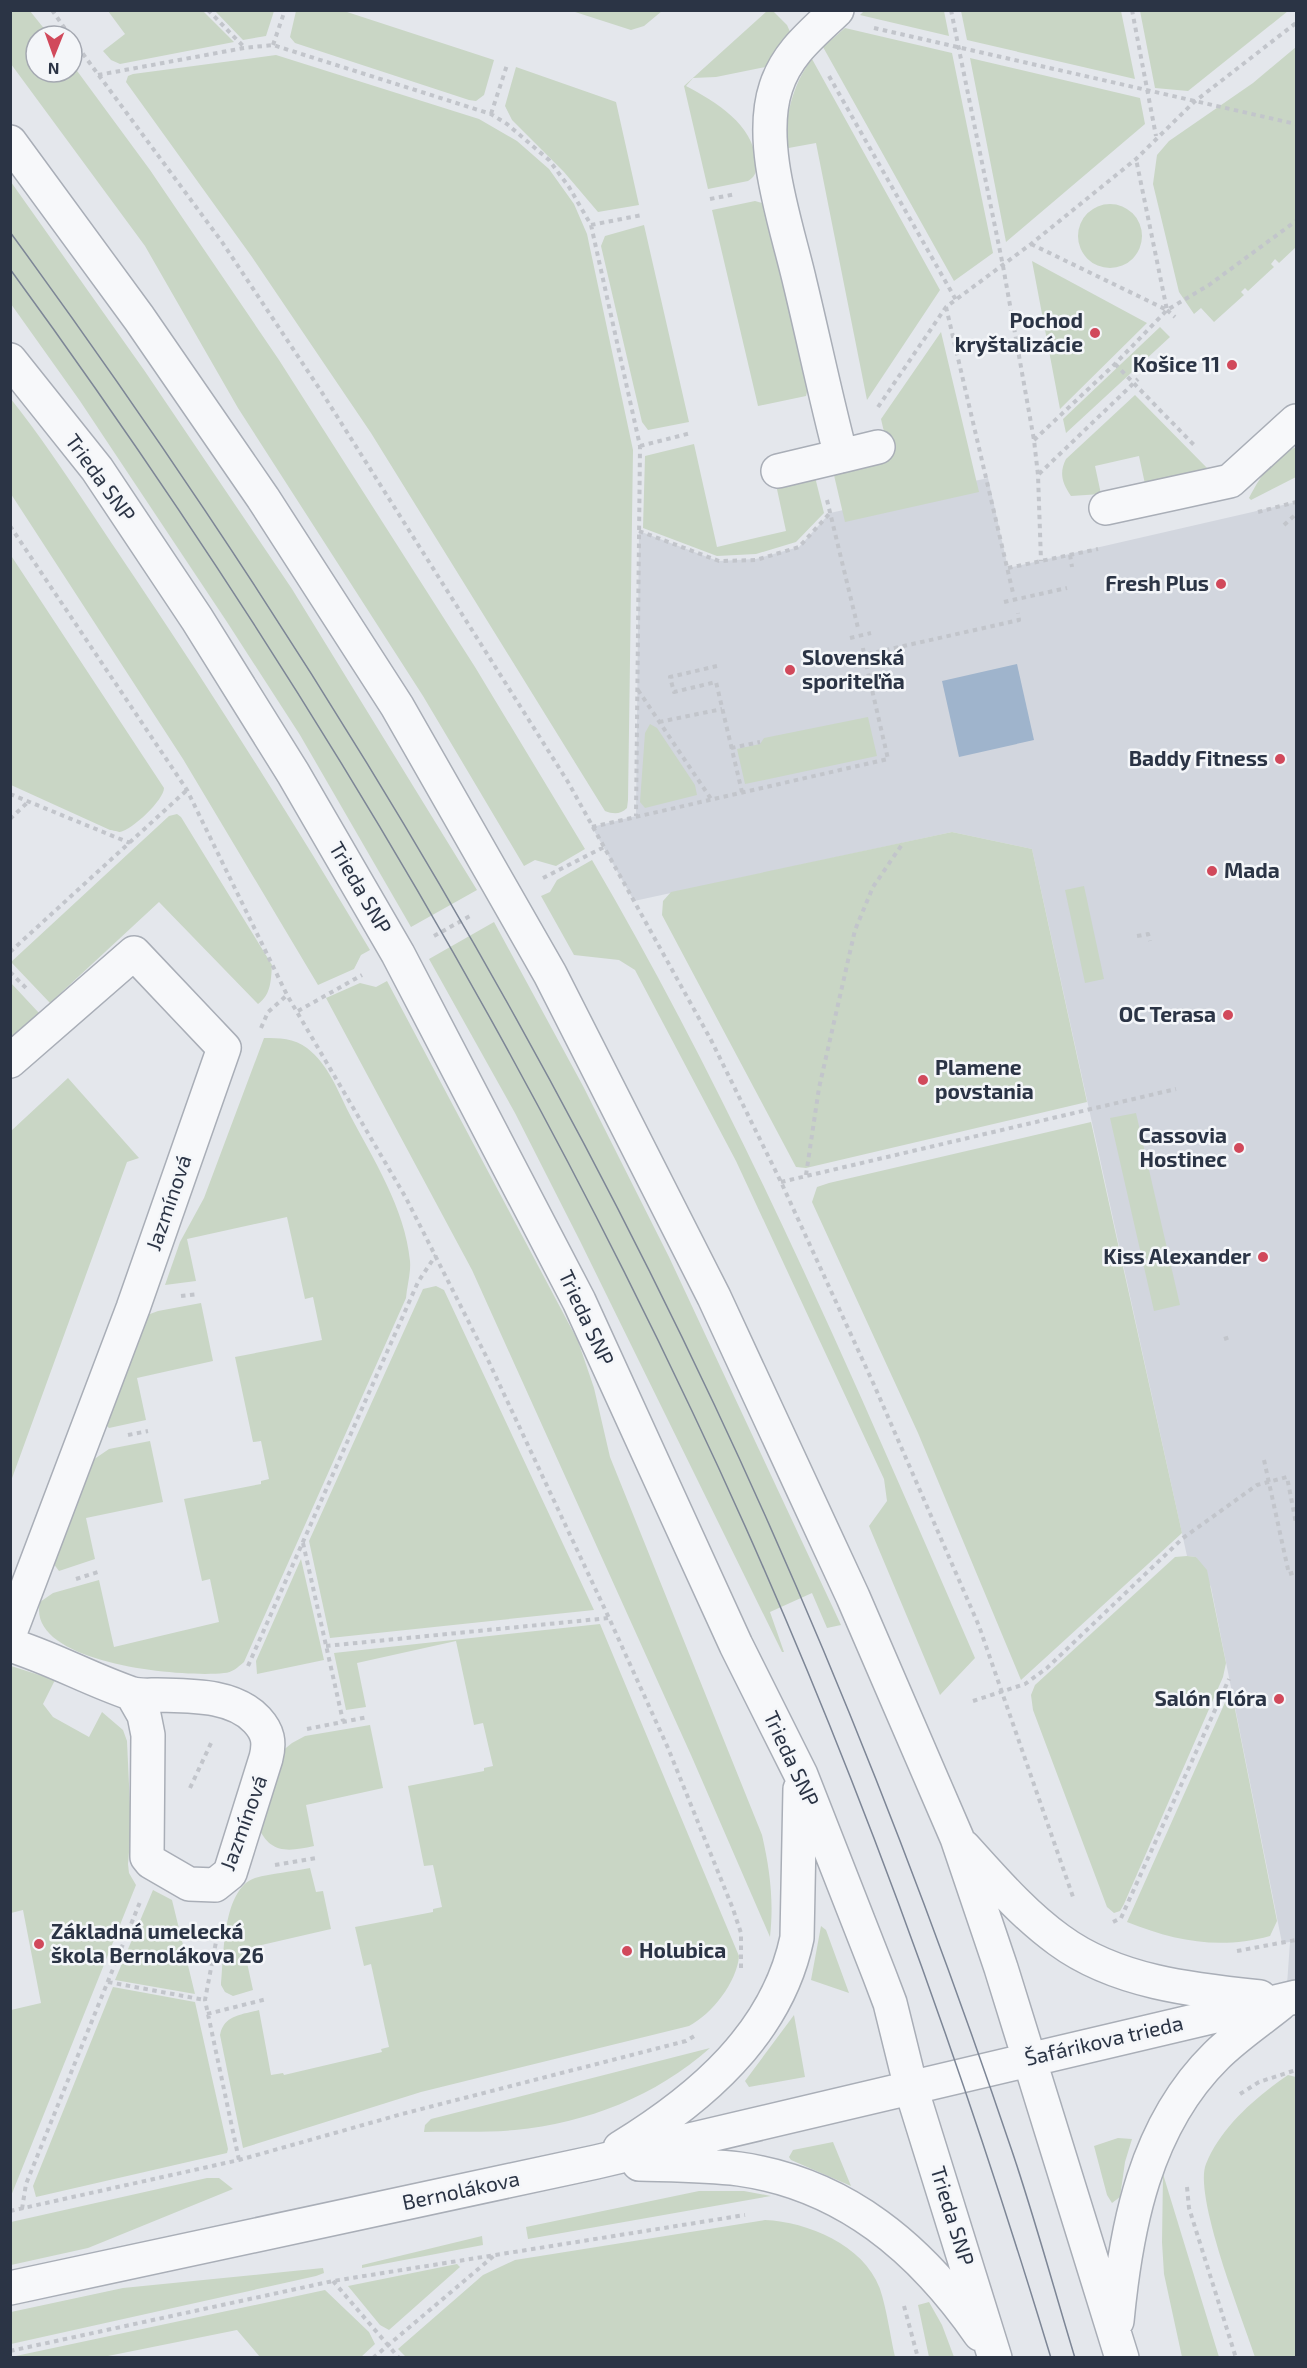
<svg xmlns="http://www.w3.org/2000/svg" width="1307" height="2368" viewBox="0 0 1307 2368" font-family="'Exo 2',sans-serif">
	<style>
		.built { fill: #d2d6de }
		.green { fill: #c9d6c5 }
		.water { fill: #9fb4cc }
		.lines { fill: none; stroke-linecap: round; stroke-linejoin: round }
		.minor-casing { stroke: #a9aeb7; stroke-width: 36 }
		.path { stroke: #c2c5cb; stroke-width: 4; stroke-dasharray: 4.5 4.5; stroke-linecap: butt }
		.minor { stroke: #f7f8fa; stroke-width: 33 }
		.tram { stroke: #7d8696; stroke-width: 1.5 }
		.path-bridge { stroke: #c2c5cb; stroke-width: 4; stroke-dasharray: 4.5 4.5; stroke-linecap: butt }
		.poi-dot { fill: #d1495b; stroke: #f4f6f9; stroke-width: 2 }
		.labels { text-anchor: middle; stroke-width: 5; stroke-linejoin: round; paint-order: stroke }
		.poi-label { font-size: 21px; font-weight: bold; fill: #2b3445; stroke: #f4f6f9; text-anchor: end }
		.street-label { font-size: 21px; fill: #2b3445; stroke: #f4f6f9 }
	</style>
	<rect width="100%" height="100%" fill="#e4e7ec"/>
	<!-- built -->
	<path class="built" d="M 988,478 L 1008,568 L 1296,502 L 1296,1997 L 1286,1999 L 1290,1942 L 1282,1943 L 1211,1587 L 1196,1557 L 1187,1556 L 1032,849 L 952,832 L 634,901 L 592,827 L 636,816 L 639,531 L 718,561 L 756,559 L 799,547 L 830,513 Z"/>
	<!-- green -->
	<path class="green" d="M 11,10 L 30,11 L 50,36 L 36,36 L 36,72 L 72,72 L 72,64 L 150,170 L 279,360 L 475,667 L 585,849 L 556,866 L 535,860 L 524,866 L 423,696 L 238,408 L 145,246 L 11,64 Z
		M 108,11 L 203,11 L 234,42 L 120,64 L 111,60 L 103,51 L 125,34 Z
		M 215,11 L 274,11 L 266,36 L 243,40 Z
		M 296,11 L 344,11 L 494,60 L 484,95 L 476,101 L 469,100 L 295,43 L 290,37 Z
		M 572,11 L 662,11 L 644,26 L 631,30 Z
		M 767,11 L 773,11 L 787,25 L 791,34 L 770,66 L 716,77 L 693,78 L 686,86 C 716,102 753,124 756,161 C 757,171 756,176 748,181 L 708,189 L 684,86 Z
		M 864,11 L 944,11 L 949,36 L 860,15 Z
		M 961,11 L 1121,11 L 1135,79 L 967,40 Z
		M 1140,11 L 1140,10 L 1288,11 L 1188,91 L 1155,88 Z
		M 845,28 L 952,53 L 993,253 L 954,281 L 823,47 Z
		M 1296,47 L 1296,247 L 1279,263 L 1275,259 L 1271,264 L 1274,267 L 1248,291 L 1245,288 L 1241,292 L 1244,295 L 1214,322 L 1201,308 L 1194,314 L 1179,292 L 1153,184 L 1157,155 L 1169,141 L 1253,83 Z
		M 276,55 L 479,119 L 517,141 L 549,169 L 574,204 L 587,234 L 633,450 L 628,800 L 627,808 C 620,815 613,814 605,811 L 371,433 L 252,257 L 126,82 L 128,76 L 133,74 Z
		M 970,58 L 1140,98 L 1145,124 L 1006,242 Z
		M 812,59 L 940,290 L 867,400 L 816,143 L 783,149 C 787,116 791,86 812,59 Z
		M 516,67 L 616,102 L 639,205 L 598,212 L 564,172 L 512,120 L 505,106 Z
		M 11,182 L 144,370 L 292,589 L 477,890 L 411,927 L 300,735 L 227,622 L 80,401 L 11,304 Z
		M 755,201 L 762,203 L 766,210 L 808,388 L 806,396 L 758,406 L 712,210 Z
		M1078 236a32 32 0 1 1 64 0a32 32 0 1 1-64 0Z
		M 644,225 L 689,422 L 648,430 L 642,422 L 601,246 L 605,236 Z
		M 1032,261 L 1147,323 L 1060,409 Z
		M 1160,327 L 1170,337 L 1066,433 L 1063,419 Z
		M 941,332 L 979,492 L 845,522 L 833,471 L 890,458 L 881,419 Z
		M 1135,395 L 1209,470 L 1145,484 L 1139,456 L 1095,466 L 1101,494 L 1071,496 C 1062,483 1059,473 1066,459 Z
		M 11,399 C 56,456 94,518 135,578 C 217,700 295,824 370,950 L 361,955 L 354,969 L 318,985 L 183,759 L 11,494 Z
		M 694,444 L 717,547 L 786,531 L 775,480 L 813,469 L 824,513 L 796,542 L 756,554 L 717,556 L 643,528 L 645,456 Z
		M 1296,447 L 1296,477 L 1251,500 L 1249,498 C 1260,476 1273,457 1296,447 Z
		M 10,554 L 164,788 C 164,800 132,830 120,832 C 119,832 112,830 110,830 L 11,785 Z
		M 868,717 L 877,756 L 745,784 L 737,749 L 760,744 L 764,738 Z
		M 650,724 L 657,728 L 695,785 L 697,795 L 645,808 L 640,802 L 645,733 Z
		M 177,814 L 181,817 L 272,965 C 271,980 271,995 258,1004 L 159,902 L 50,1003 L 11,962 L 169,816 Z
		M 952,832 L 1032,849 L 1087,1102 L 806,1168 L 796,1167 L 662,915 L 663,901 L 671,892 Z
		M 592,860 C 741,1114 858,1389 975,1658 L 940,1695 L 869,1526 L 887,1501 L 884,1479 L 736,1161 L 635,970 L 619,960 L 574,955 L 541,896 L 550,892 L 557,880 Z
		M 1084,886 L 1104,979 L 1085,983 L 1065,890 Z
		M 494,922 L 583,1086 L 669,1257 L 841,1625 L 827,1628 L 812,1593 L 770,1612 L 784,1652 L 782,1652 L 580,1241 L 515,1113 L 429,959 Z
		M 387,981 L 578,1341 L 594,1388 L 610,1457 L 762,1835 C 770,1870 774,1901 770,1937 L 691,1755 L 472,1270 L 326,998 L 360,983 L 376,987 Z
		M 11,983 L 39,1013 L 11,1039 Z
		M 264,1038 C 279,1038 294,1038 307,1048 C 328,1064 338,1091 349,1113 C 373,1159 405,1208 410,1261 C 411,1273 407,1286 406,1298 L 244,1662 C 238,1667 232,1673 224,1673 C 184,1678 25,1664 40,1602 L 53,1593 L 99,1580 L 114,1647 L 219,1622 L 210,1579 L 202,1581 L 184,1499 L 261,1484 L 261,1481 L 269,1479 L 261,1441 L 253,1442 L 235,1357 L 322,1340 L 313,1297 L 305,1299 L 287,1217 L 187,1239 L 196,1281 L 165,1285 L 180,1242 L 204,1198 Z
		M 68,1078 L 139,1158 L 127,1162 L 11,1481 L 11,1131 Z
		M 1136,1113 L 1180,1305 L 1154,1311 L 1110,1118 Z
		M 1091,1122 L 1182,1533 L 1021,1680 L 918,1433 L 812,1202 L 817,1187 L 829,1183 Z
		M 436,1286 L 444,1290 L 594,1610 L 330,1638 L 309,1541 L 423,1289 Z
		M 201,1303 L 213,1361 L 137,1378 L 146,1420 L 109,1428 L 104,1423 L 142,1317 L 158,1311 Z
		M 150,1441 L 163,1502 L 86,1518 L 95,1559 L 59,1571 L 53,1563 L 90,1462 L 109,1449 Z
		M 1187,1556 L 1196,1557 L 1207,1570 L 1226,1663 L 1223,1677 L 1124,1904 L 1120,1911 L 1114,1913 L 1107,1907 L 1033,1710 L 1031,1695 L 1035,1685 L 1175,1557 Z
		M 301,1559 L 324,1660 L 257,1674 L 256,1661 Z
		M 600,1624 L 739,1956 C 737,1982 712,2014 689,2026 L 421,2092 L 243,2148 L 220,2035 C 224,2015 241,2015 259,2010 L 271,2075 L 283,2073 L 284,2075 L 382,2052 L 381,2049 L 389,2047 L 371,1964 L 364,1966 L 355,1927 L 433,1912 L 433,1909 L 442,1907 L 433,1865 L 424,1866 L 408,1786 L 484,1771 L 484,1768 L 493,1766 L 483,1723 L 474,1725 L 456,1641 L 357,1663 L 366,1707 L 346,1710 L 334,1653 Z
		M 11,1666 L 55,1680 L 43,1704 L 53,1717 L 89,1737 L 102,1712 L 123,1730 L 127,1741 L 131,1828 L 128,1864 L 129,1873 L 136,1885 L 11,2196 L 11,2010 L 41,2003 L 23,1910 L 11,1913 Z
		M 1231,1689 L 1277,1921 L 1270,1936 C 1219,1950 1175,1941 1127,1922 Z
		M 370,1725 L 383,1788 L 306,1805 L 314,1846 C 287,1852 269,1854 257,1824 L 281,1752 L 292,1743 L 305,1736 Z
		M 310,1868 L 316,1892 L 323,1891 L 331,1929 L 244,1949 L 253,1990 L 233,1996 L 225,1992 L 221,1985 C 224,1957 222,1889 255,1878 C 272,1873 292,1872 310,1868 Z
		M 153,1890 L 172,1900 L 195,1994 L 115,1980 Z
		M 821,1926 L 826,1930 L 849,1993 L 811,1980 Z
		M 113,1987 L 195,2002 L 228,2149 L 227,2153 L 36,2197 L 33,2186 Z
		M 794,2015 L 805,2077 L 749,2087 L 745,2081 Z
		M 710,2048 C 656,2096 587,2123 515,2130 C 485,2133 454,2131 424,2132 L 425,2125 L 431,2119 Z
		M 1288,2075 L 1296,2077 L 1296,2357 L 1255,2357 C 1243,2321 1193,2195 1206,2164 C 1221,2127 1256,2097 1288,2075 Z
		M 1118,2138 L 1132,2139 L 1125,2162 L 1120,2197 L 1112,2203 L 1107,2195 L 1094,2146 Z
		M 833,2142 L 851,2186 L 791,2160 L 789,2157 L 793,2150 Z
		M 1163,2174 L 1219,2357 L 1182,2357 L 1164,2274 L 1162,2242 Z
		M 207,2178 L 219,2178 L 233,2189 L 88,2248 L 11,2265 L 11,2222 Z
		M 699,2191 L 744,2191 L 771,2196 L 528,2239 L 526,2227 Z
		M 765,2220 C 808,2222 864,2245 880,2289 C 887,2310 890,2335 895,2357 L 407,2358 L 398,2349 L 483,2275 L 515,2260 Z
		M 482,2236 L 483,2245 L 362,2268 L 362,2265 Z
		M 457,2264 L 460,2267 L 389,2330 L 380,2325 L 348,2286 Z
		M 323,2268 L 324,2273 L 316,2276 L 11,2344 L 11,2312 L 123,2288 Z
		M 325,2290 L 369,2332 L 375,2344 L 361,2357 L 260,2357 L 237,2330 L 103,2357 L 11,2357 Z
		M 929,2302 L 942,2325 L 954,2357 L 929,2357 L 918,2305 Z"/>
	<!-- water -->
	<path class="water" d="M 1017,664 L 1034,740 L 959,757 L 942,681 Z"/>
	<g class="lines">
		<defs>
			<path id="minor" d="M 10,142 L 139,318 L 263,498 L 397,706 L 550,974 L 714,1297 L 853,1597 L 957,1838 L 1001,1968 L 1122,2358
				M 10,360 L 97,469 L 197,619 L 293,773 L 398,954 L 579,1301 L 736,1645 L 801,1775 L 879,1974 L 890,2003 L 911,2088 L 995,2358
				M 841,456 L 878,447
				M 778,471 L 841,456 C 826,399 814,341 800,283 C 787,226 757,144 776,87 C 787,53 812,34 837,10
				M 1106,508 L 1230,481 L 1296,421
				M 10,1061 L 134,953 L 224,1048 L 133,1308 L 10,1633
				M 10,1645 C 52,1658 89,1679 130,1693 C 138,1696 148,1695 157,1695 C 189,1696 233,1694 257,1720 C 268,1732 270,1742 266,1758 L 230,1873 L 215,1885 L 189,1884 L 151,1862 L 147,1857 L 148,1735 L 144,1715 L 132,1694
				M 964,1847 C 994,1880 1023,1914 1059,1940 C 1116,1982 1192,1990 1260,1997
				M 620,2148 C 700,2099 777,2034 797,1938 L 800,1789
				M 639,2164 C 673,2165 706,2165 739,2169 C 845,2184 921,2249 980,2334
				M 10,2288 L 596,2162 L 1296,1997
				M 1117,2321 C 1126,2227 1145,2126 1216,2056 C 1235,2037 1259,2021 1280,2004"/>
		</defs>
		<!-- minor casing -->
		<use href="#minor" class="minor-casing"/>
		<!-- path -->
		<path class="path" d="M 52,10 L 70,36
			M 208,10 L 244,47
			M 951,10 L 1003,266 L 1034,440 L 1038,475 L 1041,561
			M 1132,10 L 1156,136
			M 874,28 L 1296,124
			M 72,39 L 222,242 L 321,391 L 568,782 L 711,1040 L 781,1182 L 875,1387 L 979,1626 L 1073,1897
			M 273,45 L 285,10
			M 98,75 L 244,48 L 273,45 L 491,114 L 507,124 L 549,160 L 569,187 L 591,225 L 640,446 L 636,816
			M 829,76 L 956,300
			M 491,114 L 507,65
			M 710,199 L 736,194
			M 591,225 L 642,215
			M 1031,244 L 1167,310 L 1136,159
			M 946,307 L 1013,593
			M 1167,310 L 1175,317
			M 1115,364 L 1196,447
			M 878,407 L 946,307 L 1031,244 L 1136,159 L 1194,102 L 1296,23
			M 1034,440 L 1115,364 L 1167,310 L 1209,285 L 1296,221
			M 640,446 L 691,433
			M 1039,474 L 1138,379
			M 827,500 L 858,628
			M 1258,512 L 1296,502
			M 1284,525 L 1296,514
			M 10,526 L 187,790 L 287,995 L 406,1198 L 488,1360 L 609,1618 L 668,1748 L 733,1909 L 741,1933 L 741,1969
			M 639,531 L 719,561 L 756,560 L 799,547 L 830,513
			M 1070,555 L 1072,567
			M 1008,568 L 1098,549
			M 863,648 L 864,655
			M 717,666 L 670,677 L 674,692 L 716,682 L 742,792
			M 638,690 L 711,799
			M 659,722 L 722,709
			M 731,748 L 760,742
			M 10,794 L 130,843
			M 10,819 L 28,802
			M 592,827 L 888,759 L 864,655 L 1019,620 L 1018,613
			M 543,878 L 604,847
			M 434,936 L 470,916
			M 1137,936 L 1148,934 L 1150,941
			M 10,952 L 187,790
			M 10,972 L 29,991
			M 298,1011 L 362,975
			M 261,1028 L 268,1012 L 287,995
			M 806,1175 L 819,1088 L 855,930 L 873,887 L 903,843
			M 781,1182 L 1176,1089
			M 181,1296 L 198,1294
			M 1224,1339 L 1230,1337
			M 128,1435 L 148,1431
			M 303,1543 L 343,1721
			M 1289,1574 L 1296,1572
			M 76,1579 L 98,1572
			M 326,1646 L 609,1618
			M 248,1666 L 418,1282 L 436,1255
			M 973,1701 L 1025,1684 L 1047,1668 L 1183,1538 L 1257,1485 L 1287,1477 L 1296,1523
			M 307,1729 L 368,1717
			M 190,1788 L 212,1741
			M 275,1865 L 316,1858
			M 1113,1922 L 1121,1918 L 1229,1679
			M 219,1926 L 205,2000 L 239,2160
			M 1237,1951 L 1296,1940
			M 108,1982 L 205,2000
			M 207,2014 L 267,1999
			M 1240,2094 L 1259,2082 L 1296,2070
			M 1187,2187 L 1189,2208 L 1236,2358
			M 22,2209 L 26,2184 L 140,1902
			M 10,2211 L 239,2160 L 402,2114 L 686,2041 L 696,2035
			M 333,2281 L 399,2358
			M 904,2306 L 918,2358
			M 10,2351 L 333,2281 L 745,2215
			M 373,2358 L 496,2254"/>
		<!-- minor -->
		<use href="#minor" class="minor"/>
		<!-- tram -->
		<path class="tram" d="M 10,232 C 280,601 519,990 714,1404 C 828,1646 926,1897 1012,2151 C 1035,2219 1054,2289 1075,2358
			M 10,269 C 272,628 502,1009 692,1411 C 837,1716 953,2035 1051,2358"/>
		<!-- path-bridge -->
		<path class="path-bridge" d="M 1004,602 L 1067,588
			M 850,638 L 871,633
			M 1264,1460 L 1289,1574"/>
	</g>
	<!-- markers -->
	<g class="poi-dot">
		<circle cx="1095" cy="333" r="6"/>
		<circle cx="1232" cy="365" r="6"/>
		<circle cx="1221" cy="584" r="6"/>
		<circle cx="790" cy="670" r="6"/>
		<circle cx="1280" cy="759" r="6"/>
		<circle cx="1212" cy="871" r="6"/>
		<circle cx="1228" cy="1015" r="6"/>
		<circle cx="923" cy="1080" r="6"/>
		<circle cx="1239" cy="1148" r="6"/>
		<circle cx="1263" cy="1257" r="6"/>
		<circle cx="1279" cy="1699" r="6"/>
		<circle cx="39" cy="1944" r="6"/>
		<circle cx="627" cy="1951" r="6"/>
	</g>
	<g class="labels">
		<!-- poi labels -->
		<g class="poi-label">
			<text x="1083" y="328">Pochod<tspan x="1083" dy="24">kryštalizácie</tspan></text>
			<text x="1220" y="372">Košice 11</text>
			<text x="1209" y="591">Fresh Plus</text>
			<text x="802" y="665" text-anchor="start">Slovenská<tspan x="802" dy="24">sporiteľňa</tspan></text>
			<text x="1268" y="766">Baddy Fitness</text>
			<text x="1224" y="878" text-anchor="start">Mada</text>
			<text x="1216" y="1022">OC Terasa</text>
			<text x="935" y="1075" text-anchor="start">Plamene<tspan x="935" dy="24">povstania</tspan></text>
			<text x="1227" y="1143">Cassovia<tspan x="1227" dy="24">Hostinec</tspan></text>
			<text x="1251" y="1264">Kiss Alexander</text>
			<text x="1267" y="1706">Salón Flóra</text>
			<text x="51" y="1939" text-anchor="start">Základná umelecká<tspan x="51" dy="24">škola Bernolákova 26</tspan></text>
			<text x="639" y="1958" text-anchor="start">Holubica</text>
		</g>
		<!-- street labels -->
		<g class="street-label">
			<text transform="translate(100 478) rotate(54)" y="7">Trieda SNP</text>
			<text transform="translate(360 888) rotate(60)" y="7">Trieda SNP</text>
			<text transform="translate(169 1203) rotate(-71)" y="7">Jazmínová</text>
			<text transform="translate(586 1318) rotate(65)" y="7">Trieda SNP</text>
			<text transform="translate(791 1759) rotate(65)" y="7">Trieda SNP</text>
			<text transform="translate(244 1823) rotate(-70)" y="7">Jazmínová</text>
			<text transform="translate(1104 2041) rotate(-13)" y="7">Šafárikova trieda</text>
			<text transform="translate(461 2191) rotate(-12)" y="7">Bernolákova</text>
			<text transform="translate(952 2216) rotate(73)" y="7">Trieda SNP</text>
		</g>
	</g>
	<!-- border -->
	<rect width="1307" height="2368" fill="none" stroke="#2b3445" stroke-width="24"/>
	<!-- north arrow -->
	<g transform="translate(54 54) rotate(181)"><circle r="28" fill="#f4f6f9" stroke="#a4a8b1" stroke-width="1.5"/>
	<path d="M0-4.5L10 22L0 15L-10 22Z" fill="#d1495b"/>
	<text y="-9" font-size="16" font-weight="bold" text-anchor="middle" fill="#2b3445">N</text>
	</g>
</svg>
